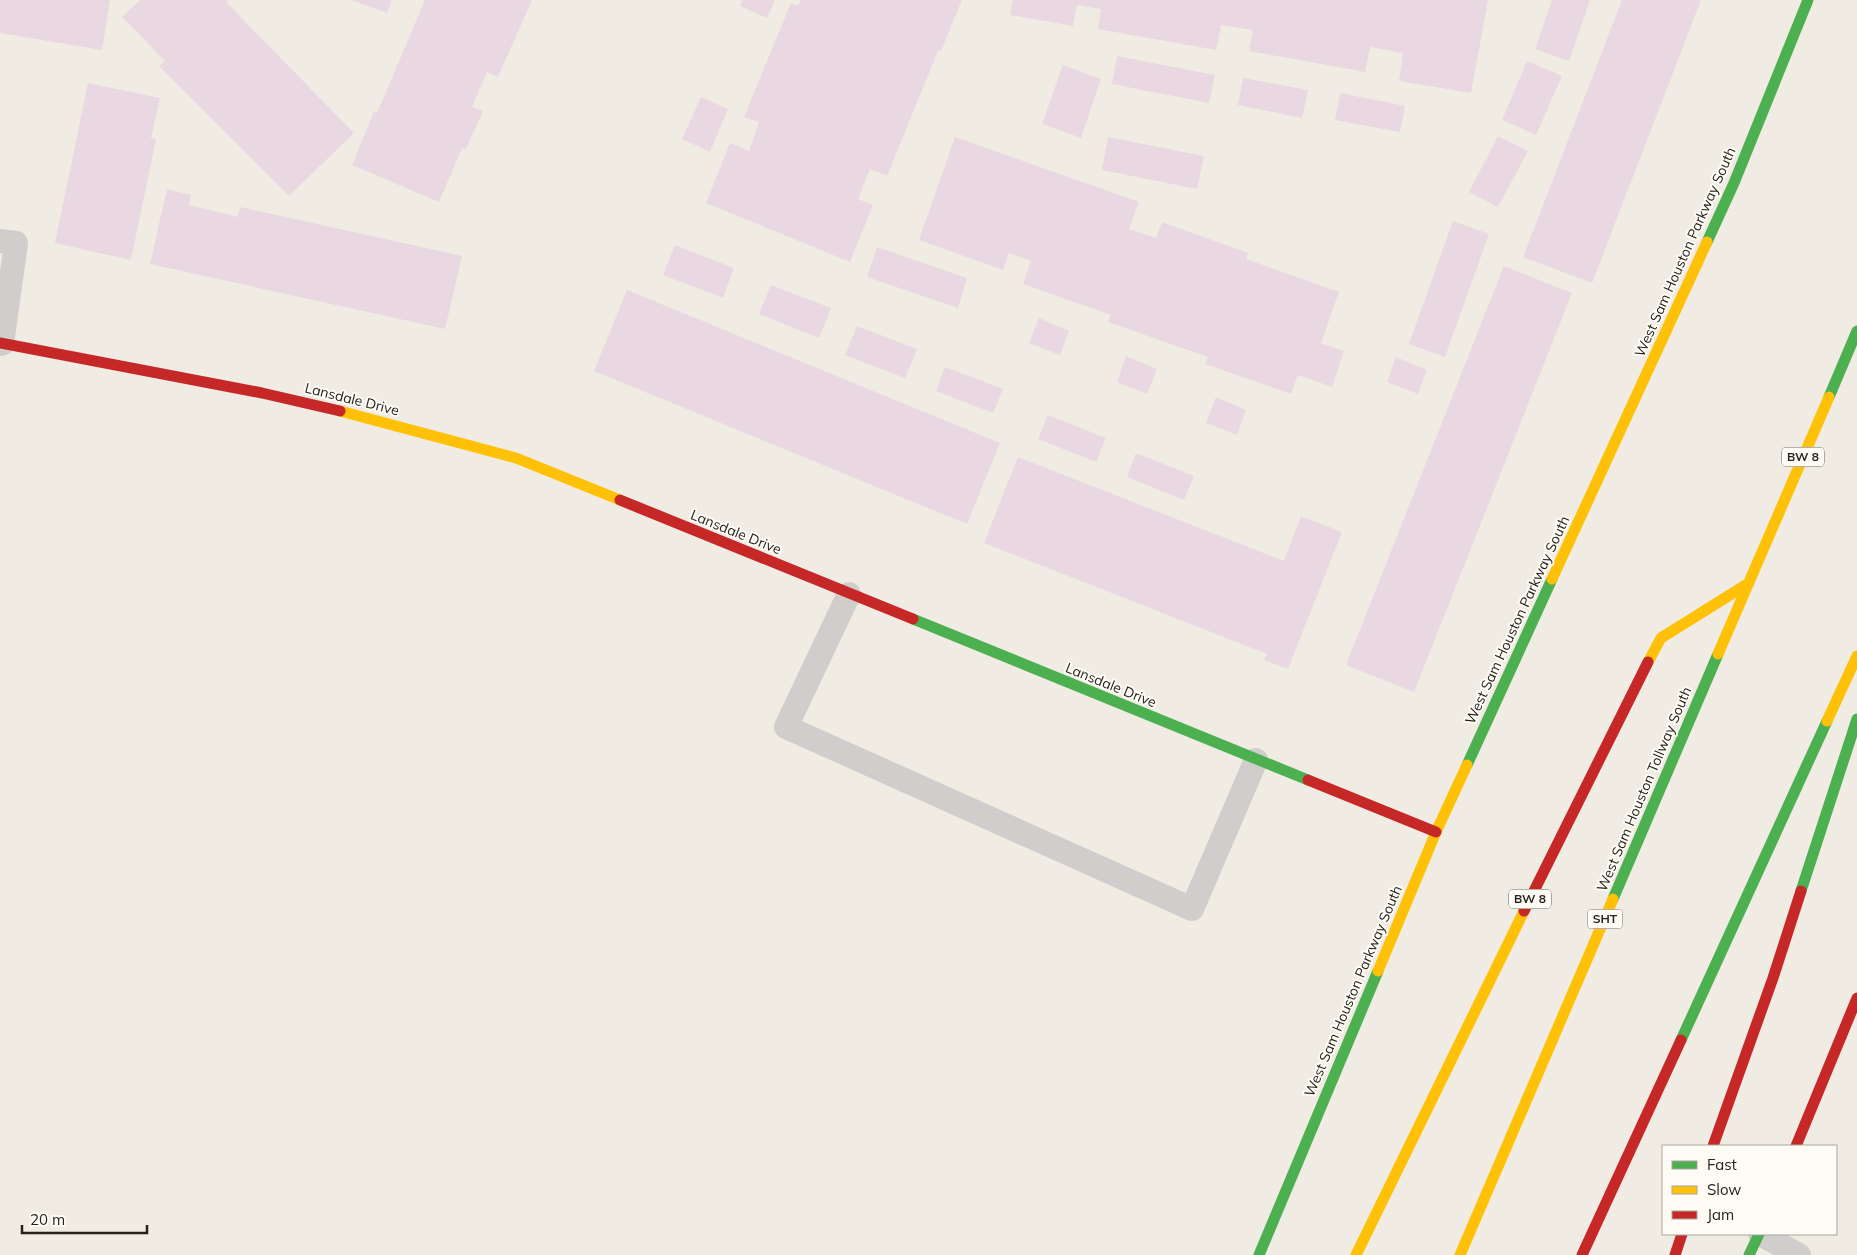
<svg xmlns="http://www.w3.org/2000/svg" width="1857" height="1255" viewBox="0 0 1857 1255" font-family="Mulish,sans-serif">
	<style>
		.building { fill: #e9d8e1 }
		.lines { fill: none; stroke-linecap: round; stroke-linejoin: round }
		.lane { stroke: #d0cecd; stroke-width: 24 }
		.fast { stroke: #4caf50; stroke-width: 11 }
		.slow { stroke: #ffc107; stroke-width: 11 }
		.jam { stroke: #c62828; stroke-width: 11 }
		.labels { text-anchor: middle; stroke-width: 4; stroke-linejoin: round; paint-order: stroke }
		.shield { fill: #fefbf5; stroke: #67645e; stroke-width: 1 }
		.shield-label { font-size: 12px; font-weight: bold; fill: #26231e }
		.street-label { font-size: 14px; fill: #26231e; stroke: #fefbf5 }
	</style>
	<rect width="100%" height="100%" fill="#f0ece3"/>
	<!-- building -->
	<path class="building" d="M 0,0 L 110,0 L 102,50 L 0,33 Z
		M 140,0 L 228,0 L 226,2 L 354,133 L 289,196 L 159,66 L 165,61 L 122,17 Z
		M 351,0 L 392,0 L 387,13 Z
		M 425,0 L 532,0 L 498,77 L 487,72 L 472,107 L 483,111 L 466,149 L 462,148 L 439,202 L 352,165 L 374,112 L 377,113 Z
		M 742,0 L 775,0 L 767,18 L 740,6 Z
		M 801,0 L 962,0 L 941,51 L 938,51 L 887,176 L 870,169 L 858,199 L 873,205 L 850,262 L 706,203 L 730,143 L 749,151 L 759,122 L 744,117 L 791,3 L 798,6 Z
		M 1013,0 L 1488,0 L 1471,93 L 1399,81 L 1403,53 L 1370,47 L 1365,72 L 1249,51 L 1253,30 L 1221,25 L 1216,50 L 1098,29 L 1101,9 L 1077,5 L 1073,26 L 1010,15 Z
		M 1552,0 L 1590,0 L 1569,61 L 1535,49 Z
		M 1622,0 L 1701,0 L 1592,283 L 1523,257 Z
		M 1117,56 L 1215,75 L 1209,103 L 1112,84 Z
		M 1527,61 L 1562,76 L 1536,135 L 1502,120 Z
		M 1063,65 L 1101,79 L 1081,138 L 1042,124 Z
		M 1243,78 L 1308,90 L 1302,118 L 1238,105 Z
		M 88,83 L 160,98 L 151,138 L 156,139 L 131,260 L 55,243 Z
		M 1340,93 L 1405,106 L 1400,132 L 1335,120 Z
		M 701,97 L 728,109 L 710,152 L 682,139 Z
		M 1498,136 L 1528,151 L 1498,207 L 1469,192 Z
		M 955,137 L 1139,202 L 1129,229 L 1156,238 L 1162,222 L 1248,253 L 1246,259 L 1339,292 L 1321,343 L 1344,351 L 1332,387 L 1298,375 L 1291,394 L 1205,364 L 1208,357 L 1108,322 L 1111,315 L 1023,284 L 1031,261 L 1009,253 L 1003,270 L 919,240 Z
		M 1108,137 L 1204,156 L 1197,189 L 1102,170 Z
		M 167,189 L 191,195 L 189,205 L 238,217 L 240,207 L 462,256 L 445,329 L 150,264 Z
		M 1453,221 L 1489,234 L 1445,357 L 1409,344 Z
		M 675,245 L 734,268 L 723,298 L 663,275 Z
		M 877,247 L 967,278 L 958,308 L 867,277 Z
		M 1504,266 L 1572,293 L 1414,692 L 1346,665 Z
		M 771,285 L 831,308 L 819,338 L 759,314 Z
		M 627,290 L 1000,443 L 967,524 L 594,371 Z
		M 1039,318 L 1069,331 L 1060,355 L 1029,343 Z
		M 857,326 L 917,349 L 905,378 L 845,355 Z
		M 1126,356 L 1157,369 L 1147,394 L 1117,382 Z
		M 1396,357 L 1427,370 L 1418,394 L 1387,382 Z
		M 945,367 L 1003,389 L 993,413 L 936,391 Z
		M 1216,397 L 1246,410 L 1237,435 L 1206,423 Z
		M 1048,415 L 1106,438 L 1096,462 L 1038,439 Z
		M 1136,453 L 1194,476 L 1184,500 L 1127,477 Z
		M 1018,457 L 1284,561 L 1301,516 L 1342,532 L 1288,669 L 1264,660 L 1267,654 L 984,543 Z"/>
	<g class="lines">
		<!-- lane -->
		<path class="lane" d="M 0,241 L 16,243 L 2,344
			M 849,594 L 786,727 L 1192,909 L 1256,760
			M 1760,1234 L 1799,1255"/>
		<!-- fast -->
		<path class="fast" d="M 1707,242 L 1734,183 L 1808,0
			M 1829,397 L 1857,331
			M 913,619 L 1308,780
			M 1467,765 L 1552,579
			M 1801,891 L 1857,719
			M 1613,899 L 1718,654
			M 1681,1040 L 1827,721
			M 1259,1255 L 1378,971
			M 1749,1255 L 1759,1234"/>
		<!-- slow -->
		<path class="slow" d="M 340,411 L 516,458 L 620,500
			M 1552,579 L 1707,242
			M 1718,654 L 1829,397
			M 1648,662 L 1661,638 L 1749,583
			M 1827,721 L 1857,656
			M 1378,971 L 1436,832 L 1467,765
			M 1356,1255 L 1524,911
			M 1460,1255 L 1613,899"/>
		<!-- jam -->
		<path class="jam" d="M 0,343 L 262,393 L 340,411
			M 620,500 L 913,619
			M 1308,780 L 1436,832
			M 1524,911 L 1648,662
			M 1713,1146 L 1773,978 L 1801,891
			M 1796,1146 L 1857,998
			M 1582,1255 L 1681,1040
			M 1675,1255 L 1682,1234"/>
	</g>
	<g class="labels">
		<!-- shield labels -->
		<g class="shield">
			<rect x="1782" y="447.5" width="42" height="19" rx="4"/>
			<rect x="1509" y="889.5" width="42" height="19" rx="4"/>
			<rect x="1587.5" y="909.5" width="35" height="19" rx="4"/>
		</g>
		<g class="shield-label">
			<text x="1803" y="461">BW 8</text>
			<text x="1530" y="903">BW 8</text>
			<text x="1605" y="923">SHT</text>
		</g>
		<!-- street labels -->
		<g class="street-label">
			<text transform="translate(1685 252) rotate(-66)" y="5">West Sam Houston Parkway South</text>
			<text transform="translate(352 399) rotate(14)" y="5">Lansdale Drive</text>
			<text transform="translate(736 532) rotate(22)" y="5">Lansdale Drive</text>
			<text transform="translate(1517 620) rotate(-65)" y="5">West Sam Houston Parkway South</text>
			<text transform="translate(1111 685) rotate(22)" y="5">Lansdale Drive</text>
			<text transform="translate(1644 789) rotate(-67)" y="5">West Sam Houston Tollway South</text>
			<text transform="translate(1353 991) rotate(-67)" y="5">West Sam Houston Parkway South</text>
		</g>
	</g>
	<!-- legend -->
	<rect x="1662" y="1145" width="175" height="90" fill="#fefbf5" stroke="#a8a59f"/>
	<rect x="1672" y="1161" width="25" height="8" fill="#4caf50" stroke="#a8a59f"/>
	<text x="1707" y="1170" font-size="15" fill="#26231e">Fast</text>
	<rect x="1672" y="1186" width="25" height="8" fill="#ffc107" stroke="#a8a59f"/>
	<text x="1707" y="1195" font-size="15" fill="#26231e">Slow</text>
	<rect x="1672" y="1211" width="25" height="8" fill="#c62828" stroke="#a8a59f"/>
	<text x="1707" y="1220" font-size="15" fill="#26231e">Jam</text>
	<!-- scale -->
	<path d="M22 1225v8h125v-8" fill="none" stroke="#26231e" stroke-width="2.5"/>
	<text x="30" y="1225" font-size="15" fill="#26231e" stroke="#fefbf5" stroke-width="4" paint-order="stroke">20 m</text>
</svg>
